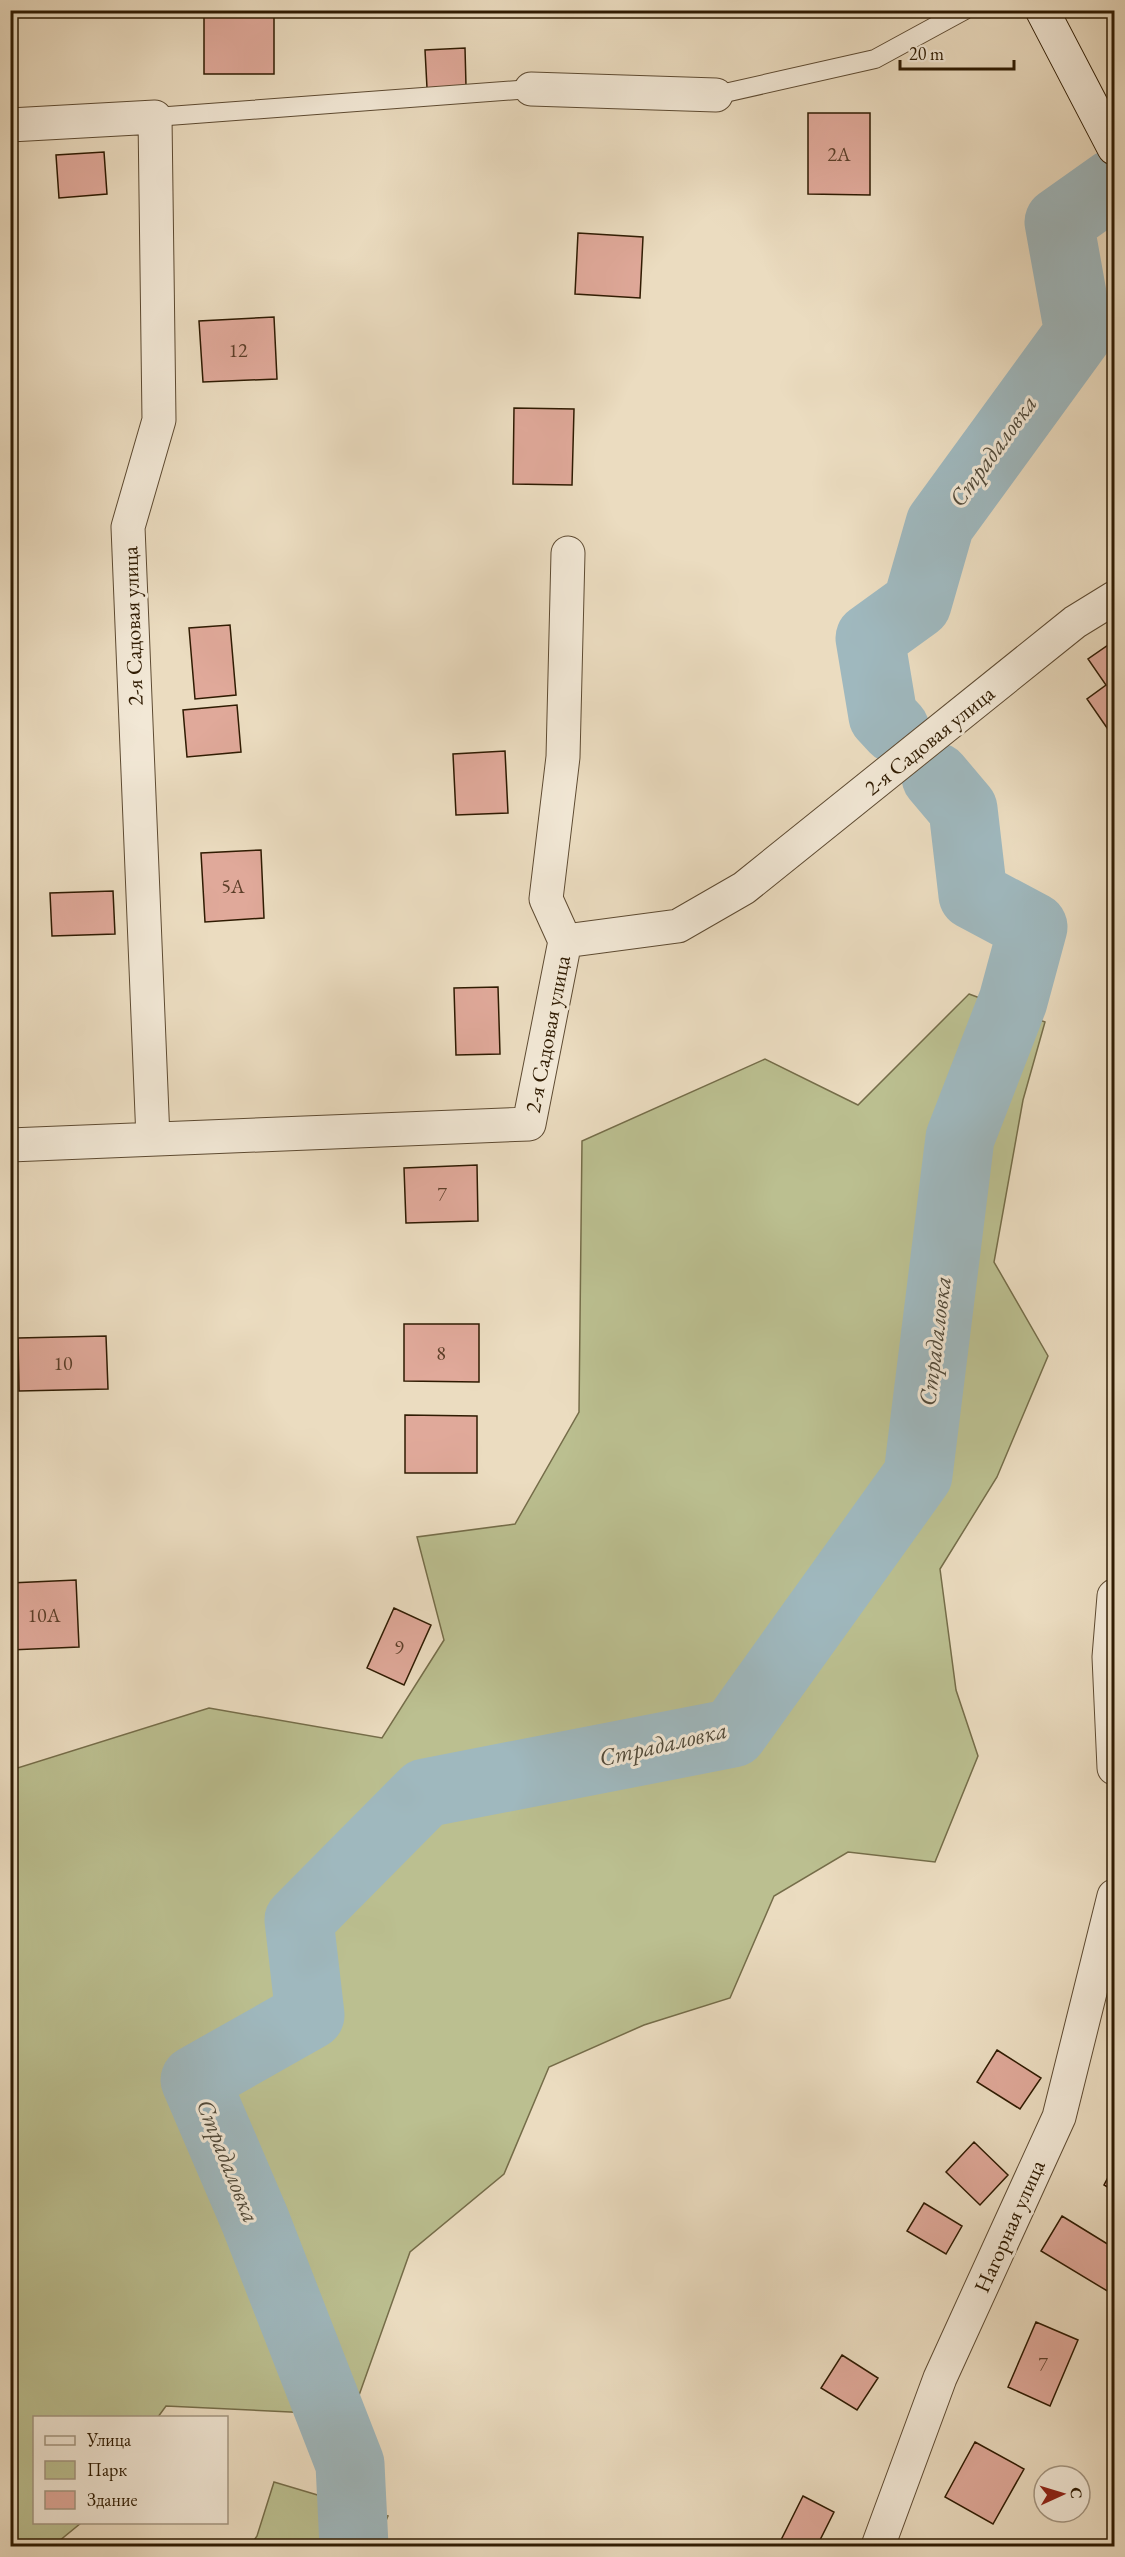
<svg xmlns="http://www.w3.org/2000/svg" width="1125" height="2557" viewBox="0 0 1125 2557" font-family="'EB Garamond',serif">
	<style>
		.green { fill: #bbbf90; stroke: #756d49; stroke-width: 1.5 }
		.lines { fill: none; stroke-linecap: round; stroke-linejoin: round }
		.river { stroke: #9fb8be; stroke-width: 69 }
		.building { fill: #e0a99a; stroke: #2f1b02; stroke-width: 1.5 }
		.lane-casing { stroke: #5e4b32; stroke-width: 20 }
		.street-casing { stroke: #5e4b32; stroke-width: 35 }
		.secondary-casing { stroke: #2f1b02; stroke-width: 35 }
		.lane { stroke: #f2e8d6; stroke-width: 18 }
		.street { stroke: #f2e8d6; stroke-width: 33 }
		.secondary { stroke: #f2e8d6; stroke-width: 33 }
		.labels { text-anchor: middle; stroke-width: 6; stroke-linejoin: round; paint-order: stroke }
		.number-label { font-size: 20px; fill: #5b3e28 }
		.street-label { font-size: 22px; fill: #2f1b02; stroke: #f2e8d6 }
		.water-label { font-size: 24px; font-style: italic; fill: #514a3a; stroke: #f2e8d6 }
	</style>
	<rect width="100%" height="100%" fill="#ebdcc0"/>
	<filter id="stains"><feTurbulence type="fractalNoise" baseFrequency=".00333" numOctaves="4"/><feColorMatrix values="0 0 0 0 .2 0 0 0 0 .09 0 0 0 0 .02 0 0 0 .5 -.17"/></filter>
	<radialGradient id="worn" r=".72"><stop offset=".6" stop-color="#630" stop-opacity="0"/><stop offset="1" stop-color="#630" stop-opacity=".3"/></radialGradient>
	<!-- green -->
	<path class="green" d="M 969,994 L 1045,1022 L 1023,1100 L 994,1262 L 1048,1356 L 997,1477 L 940,1569 L 956,1690 L 978,1756 L 935,1862 L 848,1852 L 774,1896 L 730,1998 L 644,2025 L 549,2067 L 504,2174 L 410,2252 L 352,2415 L 166,2406 L 158,2417 L 34,2418 L 34,2522 L 81,2523 L 53,2546 L 11,2546 L 11,1770 L 209,1708 L 382,1738 L 444,1640 L 417,1537 L 515,1524 L 579,1412 L 582,1141 L 765,1059 L 858,1105 Z
		M 274,2482 L 388,2516 L 375,2546 L 250,2546 L 257,2536 Z"/>
	<g class="lines">
		<!-- river -->
		<path class="river" d="M 895,729 L 883,716 L 870,638 L 917,604 L 940,524 L 1079,333 L 1059,222 L 1114,183
			M 354,2546 L 350,2464 L 255,2220 L 195,2080 L 310,2015 L 299,1920 L 425,1793 L 733,1733 L 918,1475 L 960,1138 L 1013,1001 L 1033,927 L 973,895 L 963,809 L 936,777"/>
	</g>
	<!-- building -->
	<path class="building" d="M 204,10 L 274,10 L 274,74 L 204,74 Z
		M 465,48 L 466,86 L 427,88 L 425,50 Z
		M 808,113 L 870,113 L 870,195 L 808,194 Z
		M 104,152 L 107,194 L 59,198 L 56,155 Z
		M 578,233 L 643,237 L 640,298 L 575,294 Z
		M 274,317 L 277,379 L 203,382 L 199,321 Z
		M 514,408 L 574,409 L 572,485 L 513,484 Z
		M 230,625 L 236,695 L 195,699 L 189,628 Z
		M 1114,641 L 1114,738 L 1087,699 L 1106,685 L 1088,659 Z
		M 237,705 L 241,752 L 187,757 L 183,710 Z
		M 505,751 L 508,813 L 456,815 L 453,754 Z
		M 261,850 L 264,918 L 205,922 L 201,853 Z
		M 113,891 L 115,934 L 52,936 L 50,893 Z
		M 498,987 L 500,1054 L 456,1055 L 454,988 Z
		M 477,1165 L 478,1221 L 406,1223 L 404,1168 Z
		M 404,1324 L 479,1324 L 479,1382 L 404,1381 Z
		M 106,1336 L 108,1389 L 19,1391 L 18,1338 Z
		M 405,1415 L 477,1416 L 477,1473 L 405,1473 Z
		M 76,1580 L 79,1647 L 10,1650 L 10,1583 Z
		M 394,1608 L 431,1625 L 404,1685 L 367,1668 Z
		M 997,2050 L 1041,2078 L 1020,2109 L 977,2082 Z
		M 974,2142 L 1008,2175 L 980,2205 L 946,2172 Z
		M 1114,2166 L 1114,2191 L 1104,2185 Z
		M 924,2203 L 962,2226 L 946,2254 L 907,2231 Z
		M 1062,2216 L 1114,2248 L 1114,2283 L 1109,2292 L 1041,2251 Z
		M 1036,2322 L 1078,2340 L 1050,2406 L 1008,2387 Z
		M 842,2355 L 878,2378 L 857,2410 L 821,2388 Z
		M 975,2442 L 1024,2469 L 993,2524 L 945,2497 Z
		M 803,2496 L 834,2512 L 817,2546 L 778,2546 Z"/>
	<g class="lines">
		<defs>
			<path id="lane" d="M 716,95 L 875,59 L 965,10
				M 155,117 L 531,89"/>
			<path id="street" d="M 531,89 L 716,95
				M 10,125 L 155,117 L 159,420 L 128,527 L 153,1139
				M 565,941 L 546,899 L 563,757 L 568,553
				M 10,1145 L 529,1124 L 565,941 L 678,926 L 744,888 L 1075,622 L 1114,598
				M 1114,1596 L 1109,1657 L 1114,1768
				M 878,2546 L 940,2378 L 1059,2117 L 1114,1896"/>
			<path id="secondary" d="M 1042,10 L 1114,148"/>
		</defs>
		<!-- lane casing -->
		<use href="#lane" class="lane-casing"/>
		<!-- street casing -->
		<use href="#street" class="street-casing"/>
		<!-- secondary casing -->
		<use href="#secondary" class="secondary-casing"/>
		<!-- lane -->
		<use href="#lane" class="lane"/>
		<!-- street -->
		<use href="#street" class="street"/>
		<!-- secondary -->
		<use href="#secondary" class="secondary"/>
	</g>
	<g class="labels">
		<!-- number labels -->
		<g class="number-label">
			<text x="839" y="161">2А</text>
			<text x="238" y="357">12</text>
			<text x="233" y="893">5А</text>
			<text x="442" y="1201">7</text>
			<text x="441" y="1360">8</text>
			<text x="63" y="1370">10</text>
			<text x="44" y="1622">10А</text>
			<text x="399" y="1654">9</text>
			<text x="1043" y="2371">7</text>
		</g>
		<!-- street labels -->
		<g class="street-label">
			<text transform="translate(132 626) rotate(-92)" y="8">2-я Садовая улица</text>
			<text transform="translate(929 740) rotate(-39)" y="8">2-я Садовая улица</text>
			<text transform="translate(547 1034) rotate(-79)" y="8">2-я Садовая улица</text>
			<text transform="translate(1009 2226) rotate(-66)" y="8">Нагорная улица</text>
		</g>
		<!-- water labels -->
		<g class="water-label">
			<text transform="translate(993 451) rotate(-54)" y="8">Страдаловка</text>
			<text transform="translate(935 1341) rotate(-83)" y="8">Страдаловка</text>
			<text transform="translate(663 1744) rotate(-13)" y="8">Страдаловка</text>
			<text transform="translate(228 2161) rotate(68)" y="8">Страдаловка</text>
		</g>
	</g>
	<!-- margin -->
	<rect width="1125" height="2557" fill="none" stroke="#ebdcc0" stroke-width="36"/>
	<rect x="12" y="12" width="1101" height="2533" fill="none" stroke="#2f1b02" stroke-width="3"/>
	<rect x="18" y="18" width="1089" height="2521" fill="none" stroke="#2f1b02" stroke-width="1.5"/>
	<!-- legend -->
	<rect x="33" y="2416" width="195" height="108" fill="#f2e8d6" stroke="#a49681" stroke-width="1.5"/>
	<rect x="45" y="2436" width="30" height="9" fill="#f2e8d6" stroke="#a49681" stroke-width="1.5"/>
	<text x="87" y="2446" font-size="18" fill="#2f1b02">Улица</text>
	<rect x="45" y="2461" width="30" height="18" fill="#bbbf90" stroke="#a49681" stroke-width="1.5"/>
	<text x="87" y="2476" font-size="18" fill="#2f1b02">Парк</text>
	<rect x="45" y="2491" width="30" height="18" fill="#e0a99a" stroke="#a49681" stroke-width="1.5"/>
	<text x="87" y="2506" font-size="18" fill="#2f1b02">Здание</text>
	<!-- north arrow -->
	<g transform="translate(1062 2494) rotate(86)"><circle r="28" fill="#f2e8d6" stroke="#a49681" stroke-width="1.5"/>
	<path d="M0-4.5L10 22L0 15L-10 22Z" fill="#8f2418"/>
	<text y="-9" font-size="16" font-weight="bold" text-anchor="middle" fill="#2f1b02">С</text>
	</g>
	<!-- scale -->
	<path d="M900 60v9h114v-9" fill="none" stroke="#2f1b02" stroke-width="3"/>
	<text x="909" y="60" font-size="18" fill="#2f1b02" stroke="#f2e8d6" stroke-width="4.5" paint-order="stroke">20 m</text>
	<rect width="100%" height="100%" filter="url(#stains)"/>
	<rect width="100%" height="100%" fill="url(#worn)"/>
</svg>
